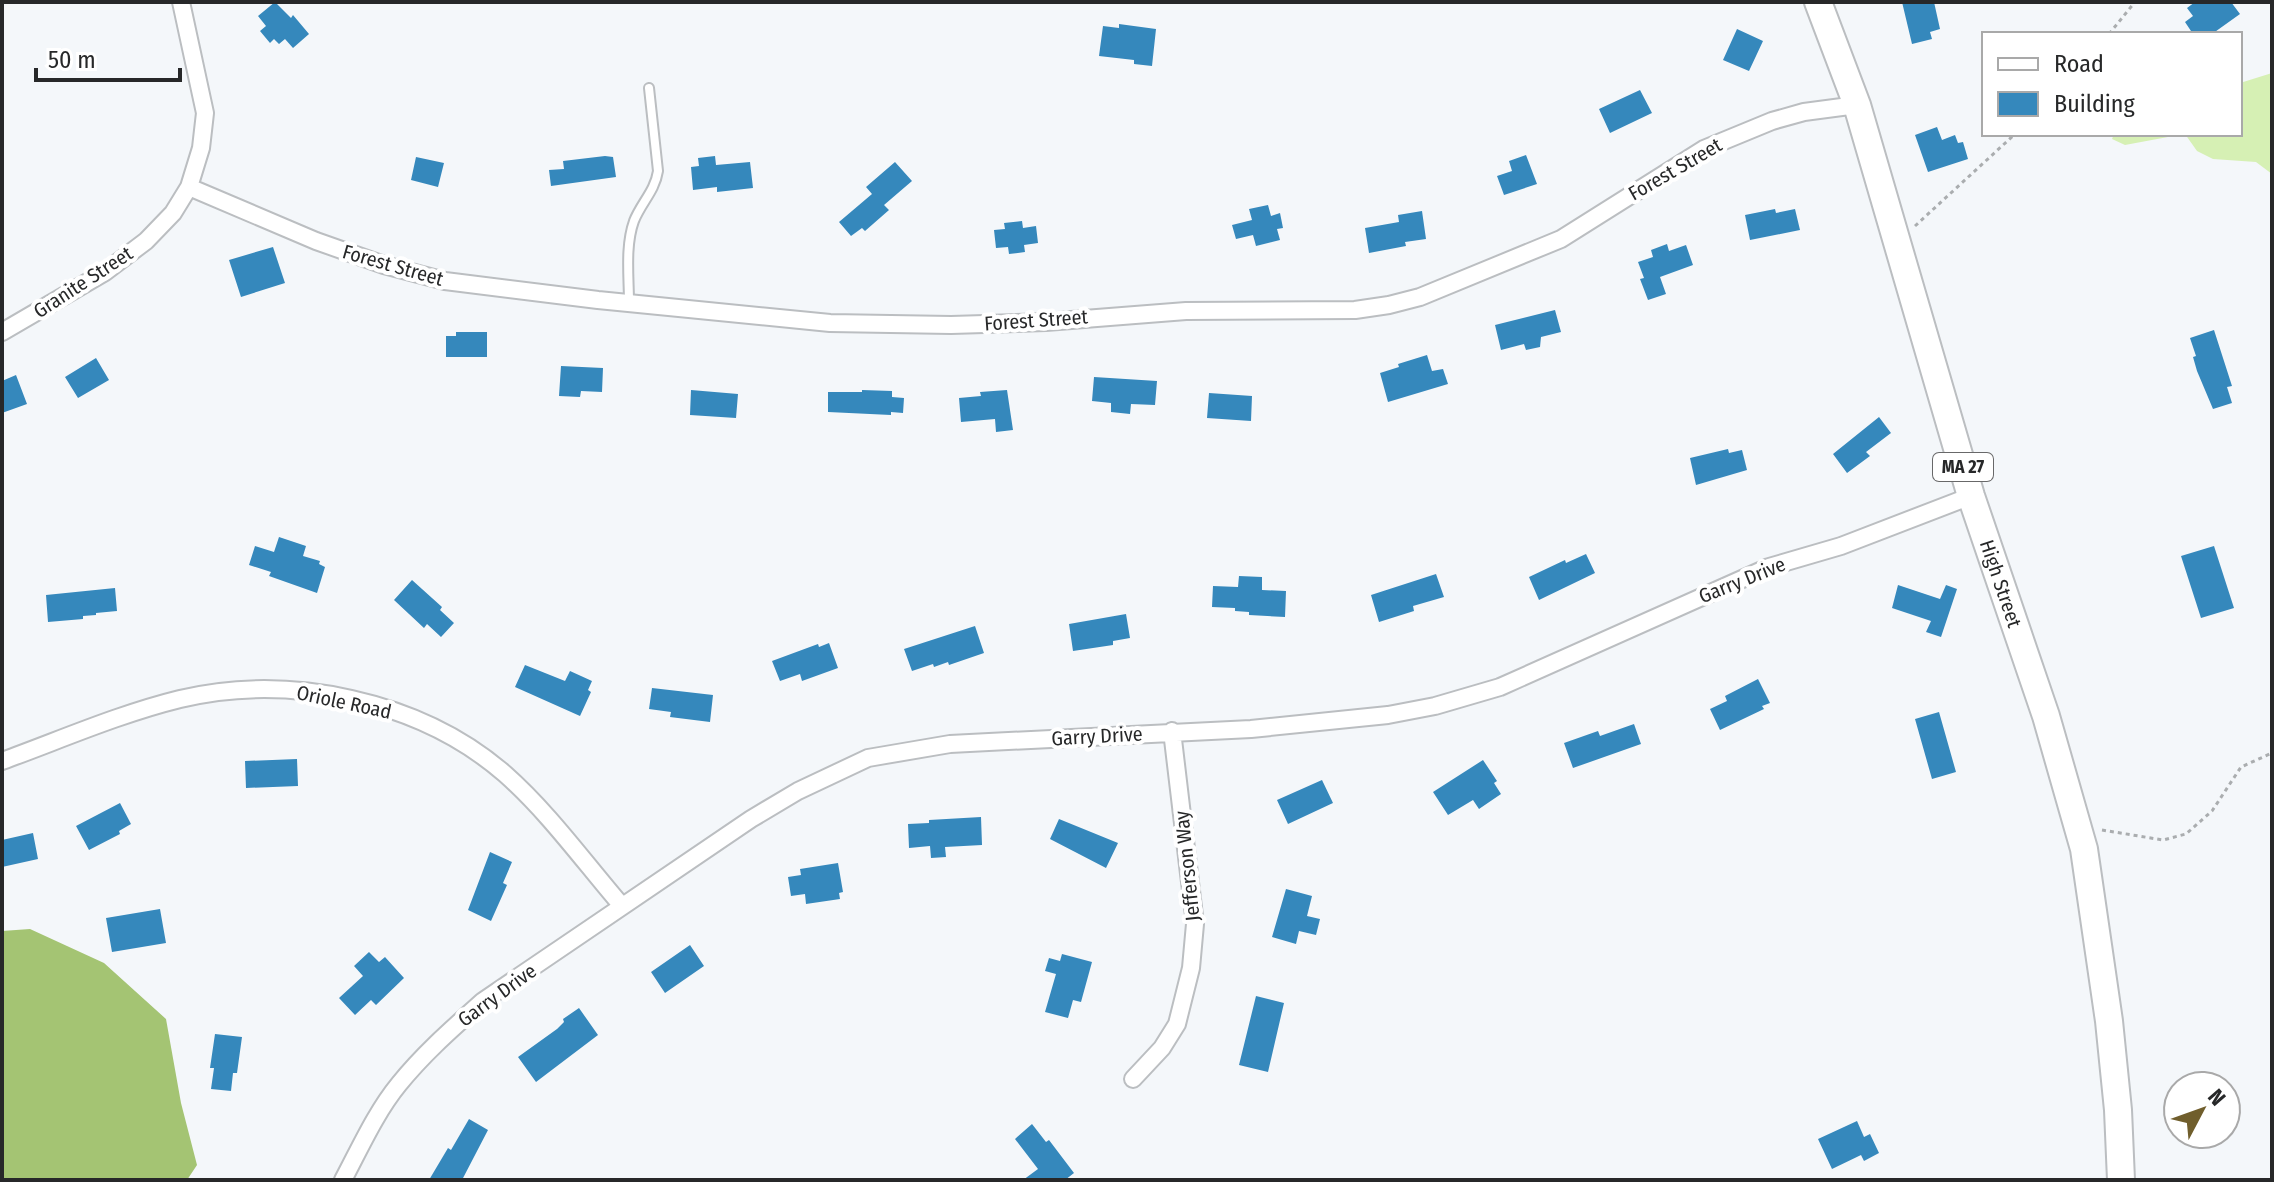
<svg xmlns="http://www.w3.org/2000/svg" width="2274" height="1182" viewBox="0 0 2274 1182" font-family="'Fira Sans Condensed',sans-serif">
	<style>
		.green { fill: #d6f0b4 }
		.forest { fill: #a4c473 }
		.building { fill: #3588bc }
		.lines { fill: none; stroke-linecap: round; stroke-linejoin: round }
		.lane-casing { stroke: #bbbec1; stroke-width: 12 }
		.street-casing { stroke: #bbbec1; stroke-width: 20 }
		.primary-casing { stroke: #bbbec1; stroke-width: 30 }
		.path { stroke: #aaadaf; stroke-width: 3; stroke-dasharray: 4 4; stroke-linecap: butt }
		.lane { stroke: #fff; stroke-width: 8 }
		.street { stroke: #fff; stroke-width: 16 }
		.primary { stroke: #fff; stroke-width: 26 }
		.labels { text-anchor: middle; stroke-width: 8; stroke-linejoin: round; paint-order: stroke }
		.shield { fill: #fff; stroke: #686869; stroke-width: 2 }
		.shield-label { font-size: 18px; font-weight: bold; fill: #272829 }
		.street-label { font-size: 20px; fill: #272829; stroke: #fff }
	</style>
	<rect width="100%" height="100%" fill="#f4f7fa"/>
	<!-- green -->
	<path class="green" d="M 2272,73 L 2272,174 L 2256,162 L 2213,159 L 2197,151 L 2185,134 L 2240,134 L 2240,83 Z
		M 2114,134 L 2184,134 L 2125,145 L 2112,139 Z"/>
	<!-- forest -->
	<path class="forest" d="M 30,929 L 104,963 L 166,1019 L 181,1103 L 197,1165 L 187,1180 L 2,1180 L 2,931 Z"/>
	<!-- building -->
	<path class="building" d="M 275,2 L 291,18 L 293,15 L 309,34 L 293,48 L 285,39 L 279,44 L 274,39 L 270,43 L 260,31 L 266,26 L 258,16 Z
		M 1902,2 L 1934,2 L 1940,29 L 1930,32 L 1932,39 L 1912,44 Z
		M 2195,2 L 2231,2 L 2240,14 L 2212,34 L 2193,34 L 2185,22 L 2193,16 L 2187,8 Z
		M 1119,24 L 1156,29 L 1152,66 L 1134,64 L 1134,60 L 1099,56 L 1103,26 L 1119,28 Z
		M 1737,29 L 1763,41 L 1749,71 L 1723,60 Z
		M 1640,90 L 1652,113 L 1610,133 L 1599,109 Z
		M 1937,127 L 1942,140 L 1955,135 L 1958,143 L 1963,142 L 1968,159 L 1928,172 L 1915,135 Z
		M 1526,155 L 1537,184 L 1504,195 L 1497,176 L 1512,171 L 1509,161 Z
		M 605,156 L 613,157 L 616,177 L 551,186 L 549,170 L 564,169 L 563,161 Z
		M 715,156 L 716,165 L 750,162 L 753,188 L 717,192 L 717,187 L 693,190 L 691,167 L 699,166 L 698,158 Z
		M 416,157 L 444,163 L 438,187 L 411,180 Z
		M 895,162 L 912,181 L 884,205 L 889,210 L 865,231 L 862,228 L 851,236 L 839,222 L 872,194 L 866,187 Z
		M 1268,205 L 1271,216 L 1280,213 L 1283,228 L 1277,229 L 1280,240 L 1256,246 L 1253,235 L 1236,239 L 1232,225 L 1252,220 L 1249,209 Z
		M 1775,209 L 1776,213 L 1795,209 L 1800,230 L 1750,240 L 1745,215 Z
		M 1422,211 L 1426,239 L 1405,242 L 1406,246 L 1369,253 L 1365,228 L 1399,222 L 1398,215 Z
		M 1022,221 L 1023,228 L 1036,226 L 1038,243 L 1024,245 L 1025,252 L 1009,254 L 1008,247 L 996,248 L 994,230 L 1005,229 L 1004,223 Z
		M 1667,244 L 1669,251 L 1686,245 L 1693,265 L 1660,277 L 1666,294 L 1648,300 L 1640,279 L 1644,278 L 1638,262 L 1653,257 L 1651,250 Z
		M 273,247 L 285,283 L 241,297 L 229,260 Z
		M 1555,310 L 1561,332 L 1541,337 L 1540,347 L 1526,350 L 1524,344 L 1501,350 L 1495,325 Z
		M 2214,330 L 2232,386 L 2227,387 L 2232,403 L 2213,409 L 2197,371 L 2193,357 L 2196,356 L 2190,338 Z
		M 456,332 L 487,332 L 487,357 L 446,357 L 446,336 L 456,336 Z
		M 1427,355 L 1432,371 L 1443,369 L 1448,384 L 1388,402 L 1380,373 L 1399,367 L 1398,364 Z
		M 96,358 L 109,380 L 78,398 L 65,377 Z
		M 561,366 L 603,368 L 602,392 L 581,391 L 580,397 L 559,396 Z
		M 16,375 L 27,404 L 2,413 L 2,381 Z
		M 1094,377 L 1157,381 L 1155,405 L 1131,404 L 1130,414 L 1111,412 L 1111,403 L 1092,401 Z
		M 691,390 L 738,394 L 736,418 L 690,415 Z
		M 862,390 L 892,391 L 892,397 L 904,398 L 903,413 L 891,412 L 891,415 L 828,412 L 828,392 L 862,392 Z
		M 1007,390 L 1013,430 L 996,432 L 995,419 L 961,422 L 959,398 L 981,396 L 980,392 Z
		M 1209,393 L 1252,396 L 1251,421 L 1207,418 Z
		M 1879,417 L 1891,433 L 1866,452 L 1870,456 L 1847,473 L 1833,454 Z
		M 1728,449 L 1729,453 L 1742,450 L 1747,470 L 1696,485 L 1690,458 Z
		M 279,537 L 306,546 L 303,556 L 320,561 L 319,564 L 325,567 L 317,593 L 269,576 L 271,572 L 249,565 L 255,546 L 274,552 Z
		M 2214,546 L 2234,608 L 2201,618 L 2181,556 Z
		M 1586,554 L 1595,573 L 1539,600 L 1529,577 L 1565,560 L 1566,563 Z
		M 1436,574 L 1444,597 L 1413,606 L 1414,611 L 1379,622 L 1371,595 Z
		M 1239,576 L 1262,577 L 1262,590 L 1286,591 L 1285,617 L 1249,615 L 1249,612 L 1235,611 L 1235,608 L 1212,607 L 1213,586 L 1238,587 Z
		M 412,580 L 442,607 L 440,610 L 454,623 L 441,637 L 427,624 L 424,628 L 394,600 Z
		M 1898,585 L 1940,599 L 1946,585 L 1957,589 L 1941,637 L 1926,632 L 1931,621 L 1892,608 Z
		M 115,588 L 117,611 L 96,613 L 96,615 L 83,616 L 83,619 L 48,622 L 46,595 Z
		M 1126,614 L 1130,638 L 1113,641 L 1113,645 L 1073,651 L 1069,624 Z
		M 975,626 L 984,653 L 949,665 L 948,662 L 934,667 L 933,664 L 912,671 L 904,649 Z
		M 829,643 L 838,668 L 802,681 L 800,674 L 780,681 L 772,661 L 818,644 L 819,647 Z
		M 525,665 L 565,681 L 570,671 L 592,681 L 588,690 L 591,692 L 580,716 L 515,687 Z
		M 1758,679 L 1770,703 L 1762,706 L 1764,709 L 1720,730 L 1710,709 L 1727,701 L 1725,696 Z
		M 652,688 L 713,695 L 710,722 L 670,717 L 671,712 L 649,709 Z
		M 1939,712 L 1956,772 L 1932,779 L 1915,719 Z
		M 1634,724 L 1641,744 L 1573,768 L 1564,743 L 1598,731 L 1600,736 Z
		M 297,759 L 298,786 L 246,788 L 245,761 Z
		M 1483,760 L 1497,781 L 1494,783 L 1501,794 L 1479,809 L 1473,800 L 1448,815 L 1433,792 Z
		M 1322,780 L 1333,803 L 1288,824 L 1277,800 Z
		M 120,803 L 131,824 L 119,831 L 120,834 L 89,850 L 76,826 Z
		M 981,817 L 982,845 L 945,847 L 946,857 L 931,858 L 930,846 L 909,848 L 908,824 L 929,823 L 929,820 Z
		M 1059,819 L 1118,843 L 1106,868 L 1050,839 Z
		M 33,833 L 38,859 L 2,867 L 2,840 Z
		M 490,852 L 512,862 L 503,883 L 507,885 L 491,921 L 468,910 Z
		M 838,863 L 843,892 L 839,893 L 840,899 L 806,904 L 805,894 L 791,896 L 788,877 L 801,875 L 800,869 Z
		M 1286,889 L 1312,896 L 1307,916 L 1320,919 L 1316,935 L 1299,931 L 1296,944 L 1272,937 Z
		M 160,909 L 166,943 L 112,952 L 106,918 Z
		M 690,945 L 704,966 L 665,993 L 651,972 Z
		M 369,952 L 379,962 L 385,957 L 404,978 L 376,1005 L 371,1000 L 355,1015 L 339,998 L 363,976 L 354,966 Z
		M 1062,954 L 1092,962 L 1081,1002 L 1073,1000 L 1068,1018 L 1045,1012 L 1056,974 L 1045,971 L 1049,958 L 1060,961 Z
		M 1256,996 L 1284,1003 L 1268,1072 L 1239,1065 Z
		M 579,1008 L 598,1035 L 536,1082 L 518,1057 L 557,1029 L 564,1022 L 563,1019 Z
		M 215,1034 L 242,1037 L 237,1073 L 233,1073 L 231,1091 L 211,1089 L 214,1068 L 210,1068 Z
		M 469,1119 L 488,1130 L 462,1180 L 429,1180 L 448,1148 L 451,1150 Z
		M 1857,1121 L 1864,1137 L 1870,1134 L 1879,1153 L 1864,1161 L 1861,1155 L 1832,1169 L 1818,1139 Z
		M 1032,1124 L 1046,1142 L 1049,1140 L 1074,1173 L 1065,1180 L 1023,1180 L 1038,1169 L 1015,1139 Z"/>
	<g class="lines">
		<defs>
			<path id="lane" d="M 629,303 C 629,277 625,246 634,221 C 641,203 655,191 658,171 L 649,88"/>
			<path id="street" d="M 189,187 L 316,241 L 384,265 L 445,281 L 598,300 L 830,323 L 951,325 L 1046,322 L 1186,311 L 1355,310 L 1389,305 L 1420,297 L 1561,239 L 1704,149 L 1772,121 L 1804,112 L 1857,105
				M 2,332 L 105,272 L 146,241 L 173,213 L 189,187 L 201,148 L 205,113 L 181,2
				M 2,761 C 60,740 119,714 180,699 C 289,673 420,700 505,774 C 549,813 584,862 622,906
				M 1133,1079 L 1162,1048 L 1177,1024 L 1191,968 L 1195,924 L 1172,731
				M 343,1180 C 360,1148 376,1112 399,1084 C 424,1053 454,1027 483,1001 L 751,819 L 798,791 L 868,758 L 950,744 L 1251,729 L 1388,715 L 1435,706 L 1500,687 L 1769,567 L 1841,546 L 1971,496"/>
			<g id="primary">
				<path id="s1" d="M 1818,2 L 1857,105 L 1971,496 L 2046,716 L 2084,849 L 2109,1021 L 2118,1110 L 2121,1180"/>
			</g>
		</defs>
		<!-- lane casing -->
		<use href="#lane" class="lane-casing"/>
		<!-- street casing -->
		<use href="#street" class="street-casing"/>
		<!-- primary casing -->
		<use href="#primary" class="primary-casing"/>
		<!-- path -->
		<path class="path" d="M 2109,34 L 2135,2
			M 1915,226 L 2015,134
			M 2102,830 L 2163,840 L 2186,834 L 2212,811 L 2241,767 L 2272,753"/>
		<!-- lane -->
		<use href="#lane" class="lane"/>
		<!-- street -->
		<use href="#street" class="street"/>
		<!-- primary -->
		<use href="#primary" class="primary"/>
	</g>
	<g class="labels">
		<!-- shield labels -->
		<rect class="shield" x="1933" y="453" width="60" height="28" rx="6"/>
		<g class="shield-label">
			<text x="1963" y="473">MA 27</text>
		</g>
		<!-- street labels -->
		<g class="street-label">
			<text transform="translate(1675 169) rotate(-30)" y="7">Forest Street</text>
			<text transform="translate(393 265) rotate(16)" y="7">Forest Street</text>
			<text transform="translate(83 282) rotate(-33)" y="7">Granite Street</text>
			<text transform="translate(1036 320) rotate(-4)" y="7">Forest Street</text>
			<text transform="translate(1742 580) rotate(-22)" y="7">Garry Drive</text>
			<text dy="7" stroke="none"><textPath href="#s1" startOffset="610">High Street</textPath></text>
			<text transform="translate(344 702) rotate(12)" y="7">Oriole Road</text>
			<text transform="translate(1097 736) rotate(-3)" y="7">Garry Drive</text>
			<text transform="translate(1187 866) rotate(-96)" y="7">Jefferson Way</text>
			<text transform="translate(497 995) rotate(-36)" y="7">Garry Drive</text>
		</g>
	</g>
	<!-- border -->
	<rect width="2274" height="1182" fill="none" stroke="#272829" stroke-width="8"/>
	<!-- legend -->
	<rect x="1982" y="32" width="260" height="104" fill="#ffffff" stroke="#a9a9a9" stroke-width="2"/>
	<rect x="1998" y="58" width="40" height="12" fill="#ffffff" stroke="#a9a9a9" stroke-width="2"/>
	<text x="2054" y="72" font-size="24" fill="#272829">Road</text>
	<rect x="1998" y="92" width="40" height="24" fill="#3588bc" stroke="#a9a9a9" stroke-width="2"/>
	<text x="2054" y="112" font-size="24" fill="#272829">Building</text>
	<!-- north arrow -->
	<g transform="translate(2202 1110) rotate(49)"><circle r="38" fill="#ffffff" stroke="#a9a9a9" stroke-width="2"/>
	<path d="M0-6L14 30L0 20L-14 30Z" fill="#705e2c"/>
	<text y="-12" font-size="22" font-weight="bold" text-anchor="middle" fill="#272829">N</text>
	</g>
	<!-- scale -->
	<path d="M36 68v12h144v-12" fill="none" stroke="#272829" stroke-width="4"/>
	<text x="48" y="68" font-size="24" fill="#272829" stroke="#ffffff" stroke-width="6" paint-order="stroke">50 m</text>
</svg>
